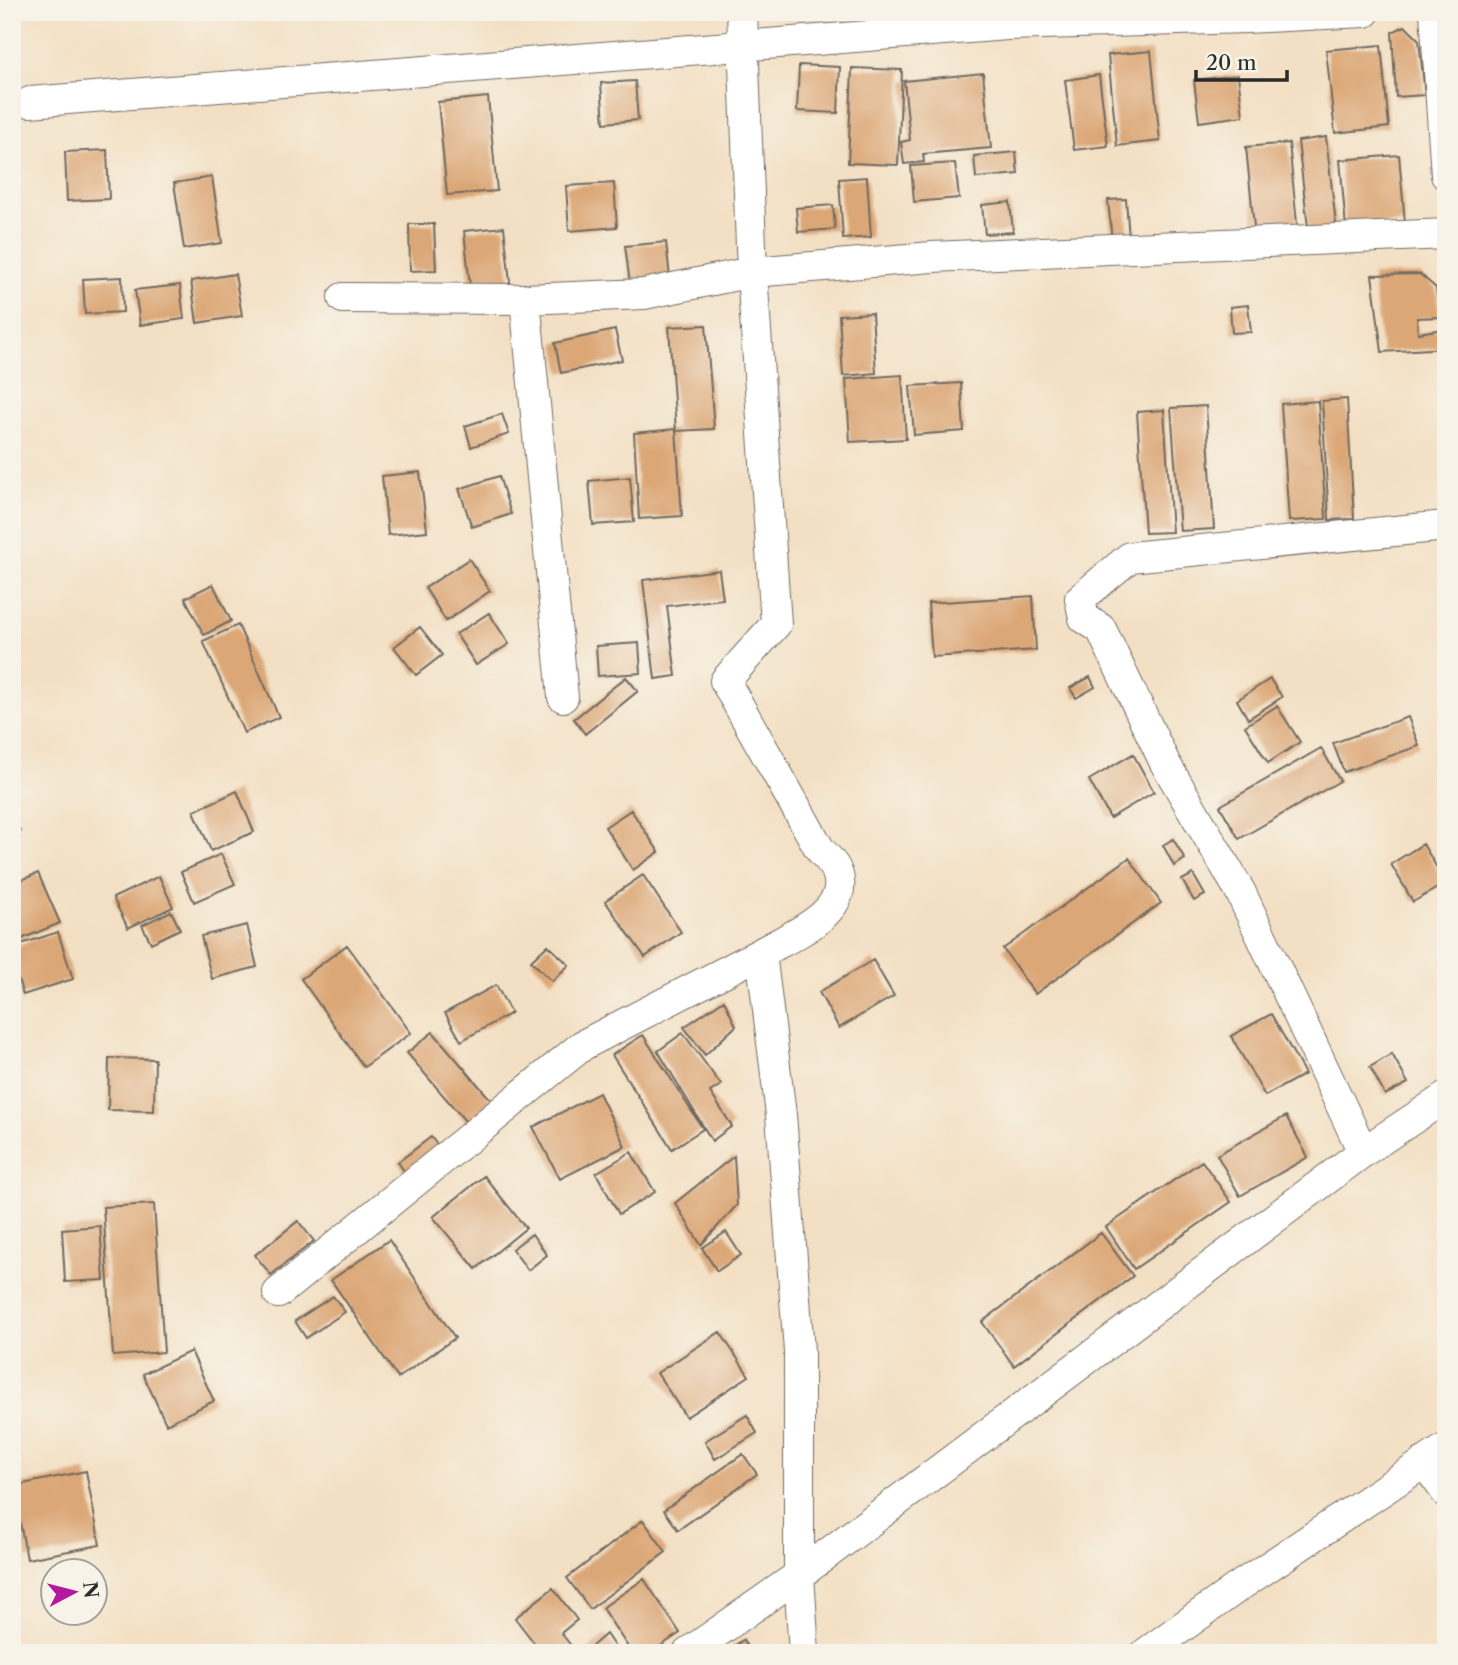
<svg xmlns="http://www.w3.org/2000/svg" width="1458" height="1665" viewBox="0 0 1458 1665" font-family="'Libre Caslon Text',serif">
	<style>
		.building { fill: #dca777 }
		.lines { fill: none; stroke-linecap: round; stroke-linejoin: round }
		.minor-casing { stroke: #716a61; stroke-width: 32 }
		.minor { stroke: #fff; stroke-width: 30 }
	</style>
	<rect width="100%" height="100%" fill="#f7f3e8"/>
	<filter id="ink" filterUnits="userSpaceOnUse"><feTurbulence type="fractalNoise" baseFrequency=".0143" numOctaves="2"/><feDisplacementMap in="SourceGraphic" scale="14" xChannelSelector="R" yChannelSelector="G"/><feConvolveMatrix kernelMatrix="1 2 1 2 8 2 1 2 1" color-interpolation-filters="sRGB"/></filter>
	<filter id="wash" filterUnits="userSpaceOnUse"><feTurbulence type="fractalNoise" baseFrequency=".00686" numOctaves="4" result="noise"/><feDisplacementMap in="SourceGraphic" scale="28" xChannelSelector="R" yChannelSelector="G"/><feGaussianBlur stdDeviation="1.57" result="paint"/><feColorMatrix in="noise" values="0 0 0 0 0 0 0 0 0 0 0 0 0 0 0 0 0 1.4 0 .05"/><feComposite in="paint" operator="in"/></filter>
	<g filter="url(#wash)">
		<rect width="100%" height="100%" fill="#f3e0c4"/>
		<g id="blocks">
			<!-- building -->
			<path class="building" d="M 1405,26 L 1419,40 L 1425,95 L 1396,97 L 1392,32 Z
				M 1381,45 L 1389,127 L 1335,133 L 1326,50 Z
				M 1151,51 L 1160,141 L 1117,146 L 1108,55 Z
				M 799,65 L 840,67 L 838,113 L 797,111 Z
				M 852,68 L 902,70 L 898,165 L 848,163 Z
				M 983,73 L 991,148 L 923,154 L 924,162 L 904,164 L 901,142 L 910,140 L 904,81 Z
				M 1099,75 L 1108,146 L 1074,150 L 1065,80 Z
				M 1238,75 L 1243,116 L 1199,122 L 1194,80 Z
				M 635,81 L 638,120 L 604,123 L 601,83 Z
				M 488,97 L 497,191 L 447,195 L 438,102 Z
				M 1326,137 L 1337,233 L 1309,236 L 1298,141 Z
				M 1289,143 L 1298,233 L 1255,237 L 1246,147 Z
				M 107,150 L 109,199 L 67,201 L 65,152 Z
				M 1016,152 L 1018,174 L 976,178 L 974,156 Z
				M 1399,155 L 1405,223 L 1346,228 L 1340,160 Z
				M 955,163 L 959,198 L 914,202 L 911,166 Z
				M 212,177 L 222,243 L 184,249 L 174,183 Z
				M 867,177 L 871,237 L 843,239 L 839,179 Z
				M 614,183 L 617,227 L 569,231 L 566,186 Z
				M 1126,199 L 1129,239 L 1112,241 L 1108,200 Z
				M 1010,202 L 1013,232 L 985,234 L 982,205 Z
				M 833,205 L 835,229 L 798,232 L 796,208 Z
				M 409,224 L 434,224 L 436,270 L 410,271 Z
				M 504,227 L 511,291 L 471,295 L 464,231 Z
				M 666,242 L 671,286 L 631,291 L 625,246 Z
				M 235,274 L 242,316 L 197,323 L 191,281 Z
				M 1420,274 L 1436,288 L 1440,317 L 1417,318 L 1418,333 L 1443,329 L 1445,348 L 1382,352 L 1372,275 Z
				M 122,277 L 123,312 L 85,314 L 83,279 Z
				M 180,285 L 184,319 L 140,325 L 135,290 Z
				M 1248,305 L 1251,332 L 1232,333 L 1230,307 Z
				M 872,313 L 876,373 L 843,376 L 839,315 Z
				M 706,325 L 714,429 L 676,431 L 669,327 Z
				M 615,330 L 622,360 L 561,373 L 555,343 Z
				M 902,375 L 906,439 L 850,442 L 846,379 Z
				M 961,383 L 964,431 L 914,435 L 910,386 Z
				M 1347,399 L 1354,519 L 1329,520 L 1322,401 Z
				M 1318,401 L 1326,519 L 1289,521 L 1281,404 Z
				M 1206,406 L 1214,529 L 1180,531 L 1171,408 Z
				M 1164,410 L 1172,532 L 1145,533 L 1137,412 Z
				M 502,414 L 509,434 L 471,447 L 465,426 Z
				M 676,429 L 682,516 L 639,519 L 634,433 Z
				M 420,472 L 427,531 L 388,535 L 382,476 Z
				M 499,476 L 511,514 L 472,527 L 459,489 Z
				M 630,477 L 634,522 L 593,525 L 589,481 Z
				M 469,559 L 490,591 L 446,621 L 425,588 Z
				M 719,570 L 723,599 L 667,606 L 676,676 L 655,679 L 643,580 Z
				M 213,584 L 231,621 L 204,635 L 185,598 Z
				M 1033,596 L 1036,650 L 932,657 L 928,603 Z
				M 489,613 L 509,644 L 476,665 L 456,634 Z
				M 238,625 L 279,717 L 244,733 L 203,641 Z
				M 420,627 L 442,655 L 416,675 L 394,647 Z
				M 639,643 L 641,673 L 598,676 L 596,646 Z
				M 626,677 L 638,691 L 585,734 L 574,719 Z
				M 1090,677 L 1095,687 L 1076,698 L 1070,688 Z
				M 1270,679 L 1282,697 L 1248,719 L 1237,700 Z
				M 1277,706 L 1300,742 L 1268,763 L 1245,726 Z
				M 1408,717 L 1419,746 L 1344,772 L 1333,743 Z
				M 1321,748 L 1340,781 L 1239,839 L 1220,806 Z
				M 1133,754 L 1154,792 L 1110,818 L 1089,780 Z
				M 237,791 L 254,832 L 211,851 L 194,811 Z
				M 631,810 L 659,852 L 633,870 L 605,827 Z
				M 12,814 L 20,832 L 12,835 Z
				M 1173,839 L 1185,859 L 1174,866 L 1163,845 Z
				M 1423,844 L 1446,883 L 1413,902 L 1391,864 Z
				M 221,854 L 235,884 L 194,902 L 181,872 Z
				M 1129,858 L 1161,903 L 1035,994 L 1003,949 Z
				M 38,873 L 60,923 L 12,943 L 12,884 Z
				M 1193,874 L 1205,895 L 1194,901 L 1182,880 Z
				M 643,875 L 681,932 L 645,957 L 605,901 Z
				M 159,876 L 173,907 L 128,928 L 113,898 Z
				M 171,911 L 180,929 L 151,943 L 142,925 Z
				M 247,925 L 257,967 L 212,979 L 201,936 Z
				M 58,932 L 73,979 L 23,995 L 12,960 L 12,947 Z
				M 347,945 L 411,1033 L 364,1067 L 301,979 Z
				M 548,945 L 569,965 L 552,981 L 531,961 Z
				M 873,960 L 894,996 L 839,1028 L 819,992 Z
				M 496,985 L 511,1013 L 461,1041 L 445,1013 Z
				M 724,1000 L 736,1026 L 705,1055 L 684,1027 Z
				M 1271,1014 L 1305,1074 L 1265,1096 L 1231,1036 Z
				M 433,1032 L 497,1107 L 472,1129 L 407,1053 Z
				M 683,1033 L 721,1085 L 710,1092 L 732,1126 L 712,1141 L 658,1051 Z
				M 643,1035 L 703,1129 L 672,1149 L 612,1055 Z
				M 1392,1054 L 1408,1083 L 1385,1095 L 1370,1067 Z
				M 109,1058 L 155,1059 L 154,1111 L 108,1110 Z
				M 599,1093 L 625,1146 L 560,1179 L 533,1127 Z
				M 1286,1116 L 1308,1157 L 1240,1196 L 1217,1155 Z
				M 431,1137 L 442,1151 L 408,1177 L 398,1162 Z
				M 631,1152 L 655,1192 L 619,1214 L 596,1173 Z
				M 734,1156 L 737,1205 L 701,1245 L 675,1203 Z
				M 1202,1161 L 1231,1202 L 1134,1269 L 1106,1227 Z
				M 484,1176 L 526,1228 L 476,1269 L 433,1217 Z
				M 154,1204 L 164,1352 L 113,1356 L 103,1207 Z
				M 298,1221 L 314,1241 L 271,1275 L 255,1255 Z
				M 100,1226 L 104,1280 L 65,1282 L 62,1229 Z
				M 726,1232 L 741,1255 L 717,1271 L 702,1248 Z
				M 1101,1233 L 1133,1276 L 1014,1366 L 982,1322 Z
				M 532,1234 L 547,1255 L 528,1270 L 512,1249 Z
				M 389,1240 L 455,1338 L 398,1378 L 331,1280 Z
				M 333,1296 L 345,1312 L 306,1338 L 295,1321 Z
				M 720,1332 L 749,1376 L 686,1417 L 657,1373 Z
				M 191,1351 L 214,1401 L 166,1424 L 143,1374 Z
				M 747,1415 L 757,1433 L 715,1459 L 705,1441 Z
				M 743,1454 L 757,1474 L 678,1530 L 664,1510 Z
				M 86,1471 L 100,1545 L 27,1559 L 13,1486 Z
				M 643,1520 L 666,1552 L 590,1609 L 567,1578 Z
				M 644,1579 L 680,1633 L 650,1653 L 632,1653 L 602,1608 Z
				M 553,1588 L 577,1620 L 561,1633 L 577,1653 L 542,1653 L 515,1618 Z
				M 606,1634 L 619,1653 L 584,1653 Z
				M 743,1640 L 751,1653 L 724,1653 Z"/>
		</g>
	</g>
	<g filter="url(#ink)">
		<use href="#blocks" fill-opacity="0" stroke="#716a61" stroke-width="2"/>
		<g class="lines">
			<defs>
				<path id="minor" d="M 742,12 L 752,272 L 776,624 L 725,681 L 819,848 C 824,855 833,862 836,870 C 855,912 788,937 761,953 L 781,1115 L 799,1351 L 799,1575 L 804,1653
					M 1435,12 L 1446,175
					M 30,102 L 1007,25 L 1247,18 L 1365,12
					M 343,298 L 525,299 L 644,294 L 752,272 L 932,257 L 1446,234
					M 525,299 L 563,697
					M 1363,1152 L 1240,891 L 1165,763 L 1101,629 L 1084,618 L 1080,599 L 1130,557 L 1446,526
					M 278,1293 L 583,1045 L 761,953
					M 1424,1462 L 1446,1492
					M 688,1653 L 799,1575 L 1363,1152 L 1446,1097
					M 1146,1653 L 1238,1587 L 1446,1448"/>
			</defs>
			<!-- minor casing -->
			<use href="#minor" class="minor-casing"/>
			<!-- minor -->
			<use href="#minor" class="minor"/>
		</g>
	</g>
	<!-- margin -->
	<rect width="1458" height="1665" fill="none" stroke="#f7f3e8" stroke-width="42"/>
	<!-- north arrow -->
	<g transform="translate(74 1592) rotate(83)"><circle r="33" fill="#f7f3e8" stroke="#a5a39c" stroke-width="2"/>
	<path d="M0-5L12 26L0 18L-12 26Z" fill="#b5179e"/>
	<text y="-10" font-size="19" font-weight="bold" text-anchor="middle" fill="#2b2b2b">N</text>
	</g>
	<!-- scale -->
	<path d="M1196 70v10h91v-10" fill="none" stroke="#2b2b2b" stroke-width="3.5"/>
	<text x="1206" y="70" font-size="21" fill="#2b2b2b" stroke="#f7f3e8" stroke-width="5" paint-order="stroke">20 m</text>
</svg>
